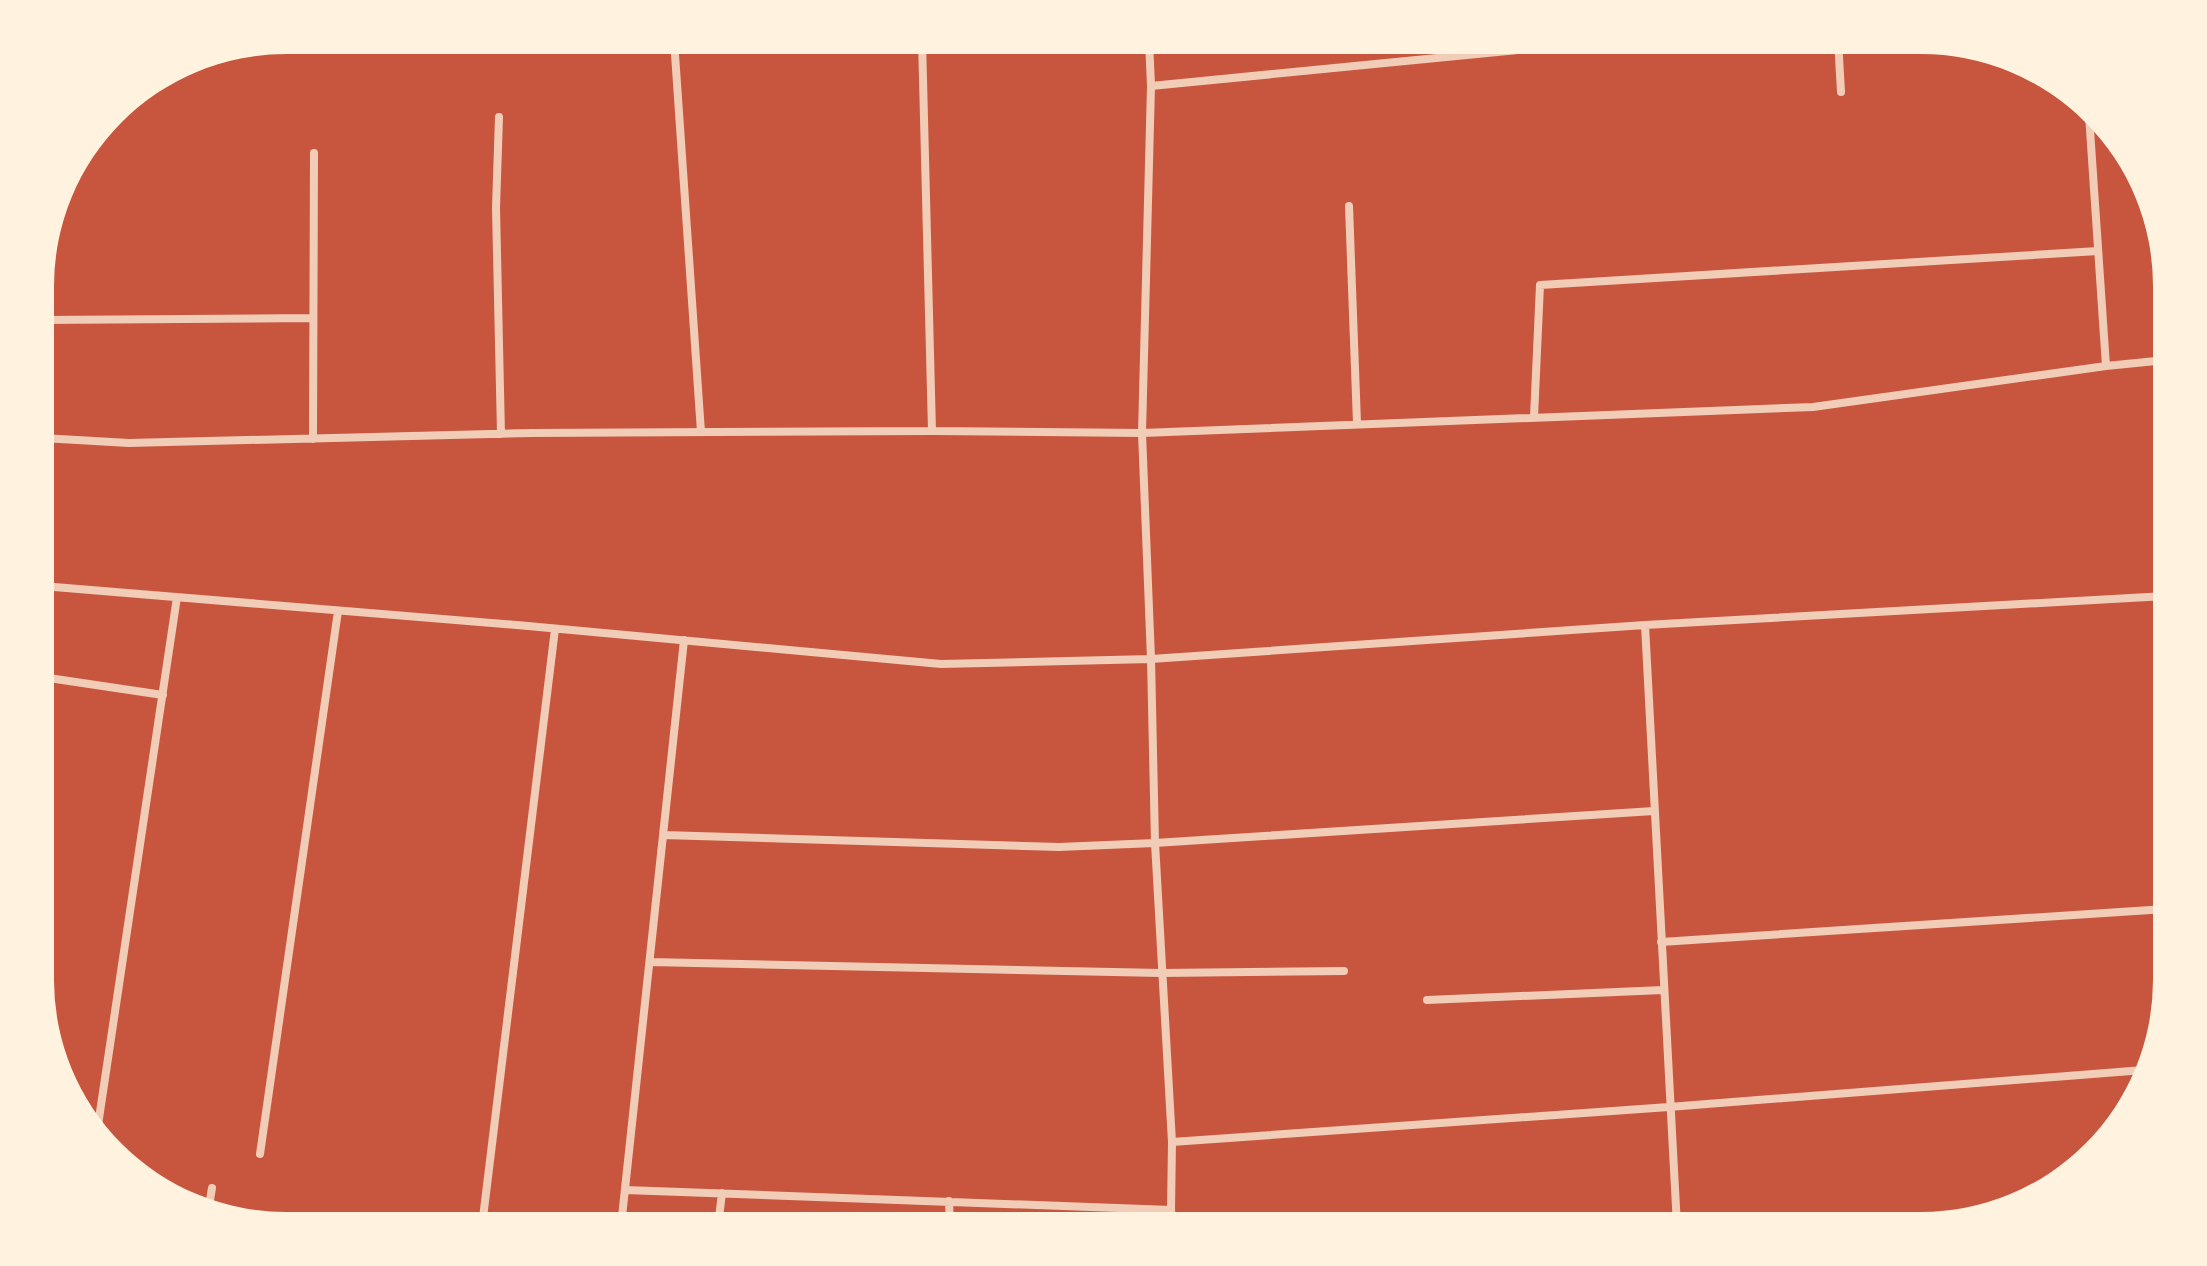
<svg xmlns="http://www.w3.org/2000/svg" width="2207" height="1266" viewBox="0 0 2207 1266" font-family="'Alegreya Sans',sans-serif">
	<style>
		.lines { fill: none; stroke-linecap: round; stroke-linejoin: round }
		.minor { stroke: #f1ccb7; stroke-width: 8 }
	</style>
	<rect width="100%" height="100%" fill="#c8553d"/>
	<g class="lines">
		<!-- minor -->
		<path class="minor" d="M 674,40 L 701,432
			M 922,40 L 932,431
			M 1149,40 L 1151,86 L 1142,433 L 1151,659 L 1155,843 L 1172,1142 L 1171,1210 L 1173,1226
			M 1838,40 L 1841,92
			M 1151,86 L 1620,40
			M 2089,115 L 2106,366
			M 499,117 L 496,208 L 501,434
			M 1349,206 L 1357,423
			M 42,320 L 313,318
			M 1534,417 L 1540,285 L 2098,251
			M 42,438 L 129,443 L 532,433 L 932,431 L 1142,433 L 1813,407 L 2106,366 L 2166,360
			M 313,439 L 314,153
			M 42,586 L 528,626 L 941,664 L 1151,659 L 1645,625 L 2166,596
			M 1645,625 L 1677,1226
			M 42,677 L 163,695
			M 663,835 L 1059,847 L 1155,843 L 1654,811
			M 1661,942 L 2166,909
			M 650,962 L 1161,973 L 1344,971
			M 1427,1000 L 1663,990
			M 97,1132 L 177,597
			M 1172,1142 L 1669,1107 L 2144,1070
			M 260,1154 L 338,611
			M 625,1190 L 1171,1210
			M 949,1201 L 950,1226
			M 209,1206 L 212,1188
			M 482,1226 L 555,629
			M 621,1226 L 684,640
			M 718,1226 L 722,1193"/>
	</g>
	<!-- crop -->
	<path d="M0 0H2207V1266H0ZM286 54H1921A232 232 0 0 1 2153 286V980A232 232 0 0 1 1921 1212H286A232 232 0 0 1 54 980V286A232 232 0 0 1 286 54Z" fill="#fff3e0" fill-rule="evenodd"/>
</svg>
